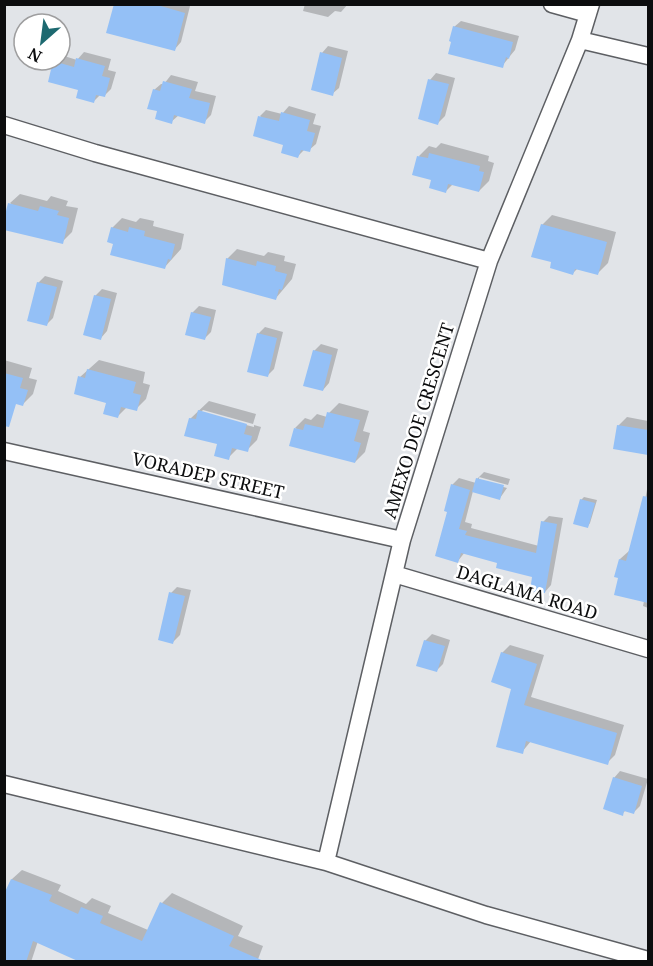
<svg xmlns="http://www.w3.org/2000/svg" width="653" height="966" viewBox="0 0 653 966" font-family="'Noto Serif',serif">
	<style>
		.shadow { fill: #0003 }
		.building { fill: #94c0f6 }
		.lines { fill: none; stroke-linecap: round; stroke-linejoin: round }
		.minor-casing { stroke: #5d5f63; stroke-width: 19 }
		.minor { stroke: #fff; stroke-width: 16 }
		.labels { text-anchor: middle; stroke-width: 5; stroke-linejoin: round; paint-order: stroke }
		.street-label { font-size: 18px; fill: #0c0d0e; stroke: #fff }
	</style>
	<rect width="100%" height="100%" fill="#e1e4e8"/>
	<!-- shadow -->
	<path class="shadow" d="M 115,4 L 184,4 L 190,6 L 181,42 L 175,49 Z
		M 305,4 L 348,4 L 341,12 L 335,11 L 328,17 L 303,11 Z
		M 461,21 L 519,36 L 515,50 L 502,66 L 454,27 Z
		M 328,46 L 348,51 L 339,88 L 332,94 L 322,53 Z
		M 84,52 L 111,59 L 108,70 L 116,72 L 111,89 L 104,96 L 100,95 L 93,102 L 55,62 L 60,60 L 61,55 L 77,60 Z
		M 436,73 L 455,78 L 445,116 L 438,123 L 430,80 Z
		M 171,75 L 198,82 L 195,91 L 216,96 L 211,115 L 204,122 L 179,115 L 171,122 L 158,110 L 154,90 L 161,84 L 164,84 Z
		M 289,106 L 316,114 L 313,124 L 321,126 L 316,144 L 309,150 L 305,149 L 298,156 L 260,116 L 266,110 L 282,114 Z
		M 441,143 L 489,156 L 488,161 L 494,163 L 489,181 L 479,191 L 453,184 L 446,191 L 433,179 L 419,156 L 429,146 L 436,148 Z
		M 20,194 L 47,201 L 51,196 L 68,201 L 66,206 L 78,208 L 72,232 L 62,242 L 10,203 Z
		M 552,215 L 616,232 L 608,263 L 598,273 L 578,268 L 573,273 L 553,261 L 542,225 Z
		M 122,218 L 136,222 L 140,218 L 154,221 L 153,226 L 184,234 L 181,249 L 164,268 L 115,243 L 112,228 Z
		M 237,249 L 264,256 L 268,252 L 285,256 L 284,261 L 296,264 L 292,279 L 276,298 L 227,259 Z
		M 45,276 L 63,281 L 53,318 L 46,325 L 38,283 Z
		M 102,289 L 117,293 L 107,331 L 101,338 L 95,296 Z
		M 199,306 L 216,310 L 211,332 L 204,339 L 192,313 Z
		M 265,327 L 283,332 L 274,369 L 267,376 L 258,334 Z
		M 321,344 L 338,349 L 329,383 L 323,390 L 314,351 Z
		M 4,360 L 32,368 L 29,378 L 37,380 L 33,394 L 23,404 L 14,402 L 4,411 Z
		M 99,360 L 145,372 L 143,383 L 150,385 L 146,399 L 136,409 L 127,407 L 118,416 L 108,402 L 80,377 Z
		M 209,401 L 256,414 L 253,424 L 203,410 L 200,413 L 254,427 L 254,425 L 261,427 L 257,440 L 247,450 L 238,448 L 228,458 L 218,443 L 190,419 Z
		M 339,403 L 369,411 L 363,431 L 370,433 L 365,452 L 355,462 L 295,428 L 305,418 L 311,420 L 317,414 L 327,417 L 329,413 Z
		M 627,417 L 648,421 L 648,453 L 615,448 L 618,426 Z
		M 484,472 L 510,479 L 508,485 L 479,477 L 479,480 L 507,488 L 500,498 L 473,491 L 465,522 L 472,524 L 471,528 L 539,546 L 543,522 L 549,516 L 563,518 L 551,585 L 545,592 L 534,576 L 499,562 L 465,552 L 458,561 L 449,511 L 452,485 L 459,478 L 476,483 L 477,479 Z
		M 648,484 L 648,608 L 643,606 L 644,601 L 620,577 L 620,559 L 629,551 L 642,516 Z
		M 584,497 L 597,500 L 590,523 L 588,526 L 581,500 Z
		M 177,587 L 191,590 L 180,635 L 173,642 L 171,593 Z
		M 432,634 L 450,640 L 443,664 L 437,670 L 425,641 Z
		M 510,645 L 544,655 L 531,697 L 624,725 L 615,755 L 607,763 L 531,741 L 522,752 L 513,688 L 502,653 Z
		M 620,771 L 648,779 L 640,806 L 633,813 L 626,810 L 622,814 L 614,778 Z
		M 22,870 L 61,885 L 58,891 L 86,904 L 92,898 L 111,906 L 108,913 L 148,930 L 162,903 L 172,893 L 243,926 L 238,936 L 263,946 L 257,962 L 38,941 L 31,962 L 4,962 L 4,898 L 12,879 Z"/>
	<!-- building -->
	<path class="building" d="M 114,4 L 154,4 L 185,13 L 175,51 L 106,33 Z
		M 453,26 L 513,42 L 509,59 L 506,57 L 503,68 L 448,54 L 451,42 L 449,41 Z
		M 320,52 L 342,58 L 333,96 L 311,90 Z
		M 76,58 L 105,66 L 102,76 L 110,78 L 105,97 L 96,95 L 94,103 L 76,98 L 78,90 L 48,82 L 53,61 L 74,67 Z
		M 428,79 L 449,84 L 438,125 L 418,119 Z
		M 163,81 L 192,89 L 189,98 L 210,103 L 205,124 L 174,115 L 172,124 L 155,119 L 157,111 L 147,109 L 153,89 L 160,91 Z
		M 281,112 L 310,120 L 307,131 L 315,133 L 310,152 L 301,150 L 298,158 L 281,153 L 283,145 L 253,136 L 258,116 L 279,121 Z
		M 429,153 L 480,166 L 479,171 L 484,172 L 479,192 L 448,184 L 446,193 L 429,188 L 431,180 L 412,175 L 417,156 L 428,158 Z
		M 8,203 L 38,211 L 40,206 L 59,211 L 57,215 L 69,218 L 63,244 L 4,230 L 4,219 Z
		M 541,224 L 607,242 L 598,275 L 575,269 L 573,275 L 550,268 L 551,262 L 531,257 Z
		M 111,227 L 128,232 L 129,227 L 145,231 L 144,236 L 175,244 L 171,260 L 168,259 L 165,269 L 110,255 L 113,244 L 107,242 Z
		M 226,258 L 256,266 L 257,261 L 276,266 L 275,271 L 287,274 L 282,290 L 279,289 L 276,300 L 222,285 Z
		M 37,282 L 57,287 L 47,326 L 27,321 Z
		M 94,295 L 111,299 L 101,340 L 83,335 Z
		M 191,312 L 211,317 L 205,340 L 185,335 Z
		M 257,333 L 277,338 L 268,377 L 247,372 Z
		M 313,350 L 332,355 L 323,391 L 303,386 Z
		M 87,369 L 136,382 L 133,393 L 141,395 L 137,411 L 121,407 L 118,418 L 103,414 L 106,403 L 74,394 L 78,376 L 85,378 Z
		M 4,373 L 23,378 L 20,388 L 28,390 L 23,406 L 16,404 L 9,427 L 4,426 Z
		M 198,410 L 247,424 L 244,434 L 252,436 L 248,452 L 232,448 L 229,460 L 214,456 L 217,444 L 184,436 L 189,418 L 196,419 Z
		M 327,412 L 360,420 L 354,441 L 361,443 L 355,463 L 289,446 L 294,428 L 303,430 L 305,424 L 323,428 Z
		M 617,425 L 648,430 L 648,455 L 613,449 Z
		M 476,478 L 504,485 L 500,500 L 472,492 Z
		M 451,484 L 470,490 L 459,529 L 467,531 L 465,535 L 536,553 L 541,521 L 557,524 L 545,593 L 530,591 L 532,577 L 496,568 L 497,563 L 461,553 L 458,563 L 435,556 L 447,512 L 444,511 Z
		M 643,496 L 648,497 L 648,603 L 614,595 L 618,578 L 614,577 L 619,559 L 626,561 Z
		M 580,499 L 595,503 L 588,528 L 573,524 Z
		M 169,592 L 185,596 L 173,644 L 158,640 Z
		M 424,640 L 445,646 L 437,672 L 416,666 Z
		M 501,652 L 537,664 L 524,705 L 617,733 L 608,765 L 526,741 L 523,754 L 496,747 L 511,689 L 491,682 Z
		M 613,777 L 642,786 L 634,814 L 624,811 L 623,816 L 603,809 Z
		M 11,879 L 52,895 L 49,901 L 78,914 L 81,907 L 103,916 L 100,923 L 142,941 L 160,902 L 234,936 L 229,946 L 266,962 L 80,962 L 33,941 L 26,962 L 4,962 L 4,894 Z"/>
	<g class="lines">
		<defs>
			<path id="minor" d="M 552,4 L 588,14
				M 580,40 L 648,56
				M 4,125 L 95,153 L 489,261
				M 4,451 L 402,540
				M 394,574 L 648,649
				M 4,784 L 326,862 L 486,915 L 648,960
				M 326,862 L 402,540 L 489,261 L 580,40 L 591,4"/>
		</defs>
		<!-- minor casing -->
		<use href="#minor" class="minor-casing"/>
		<!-- minor -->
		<use href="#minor" class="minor"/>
	</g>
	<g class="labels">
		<!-- street labels -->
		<g class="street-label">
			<text transform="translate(419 421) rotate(-73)" y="6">AMEXO DOE CRESCENT</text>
			<text transform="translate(208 476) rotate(13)" y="6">VORADEP STREET</text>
			<text transform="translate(527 593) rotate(17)" y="6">DAGLAMA ROAD</text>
		</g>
	</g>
	<!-- border -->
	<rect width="653" height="966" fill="none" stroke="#0c0d0e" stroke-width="12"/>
	<!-- north arrow -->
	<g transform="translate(42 42) rotate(208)"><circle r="28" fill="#ffffff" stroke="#9e9e9f" stroke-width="1.5"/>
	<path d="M0-4.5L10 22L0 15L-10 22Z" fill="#1d6970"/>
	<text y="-9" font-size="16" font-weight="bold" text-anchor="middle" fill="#0c0d0e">N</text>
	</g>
</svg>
